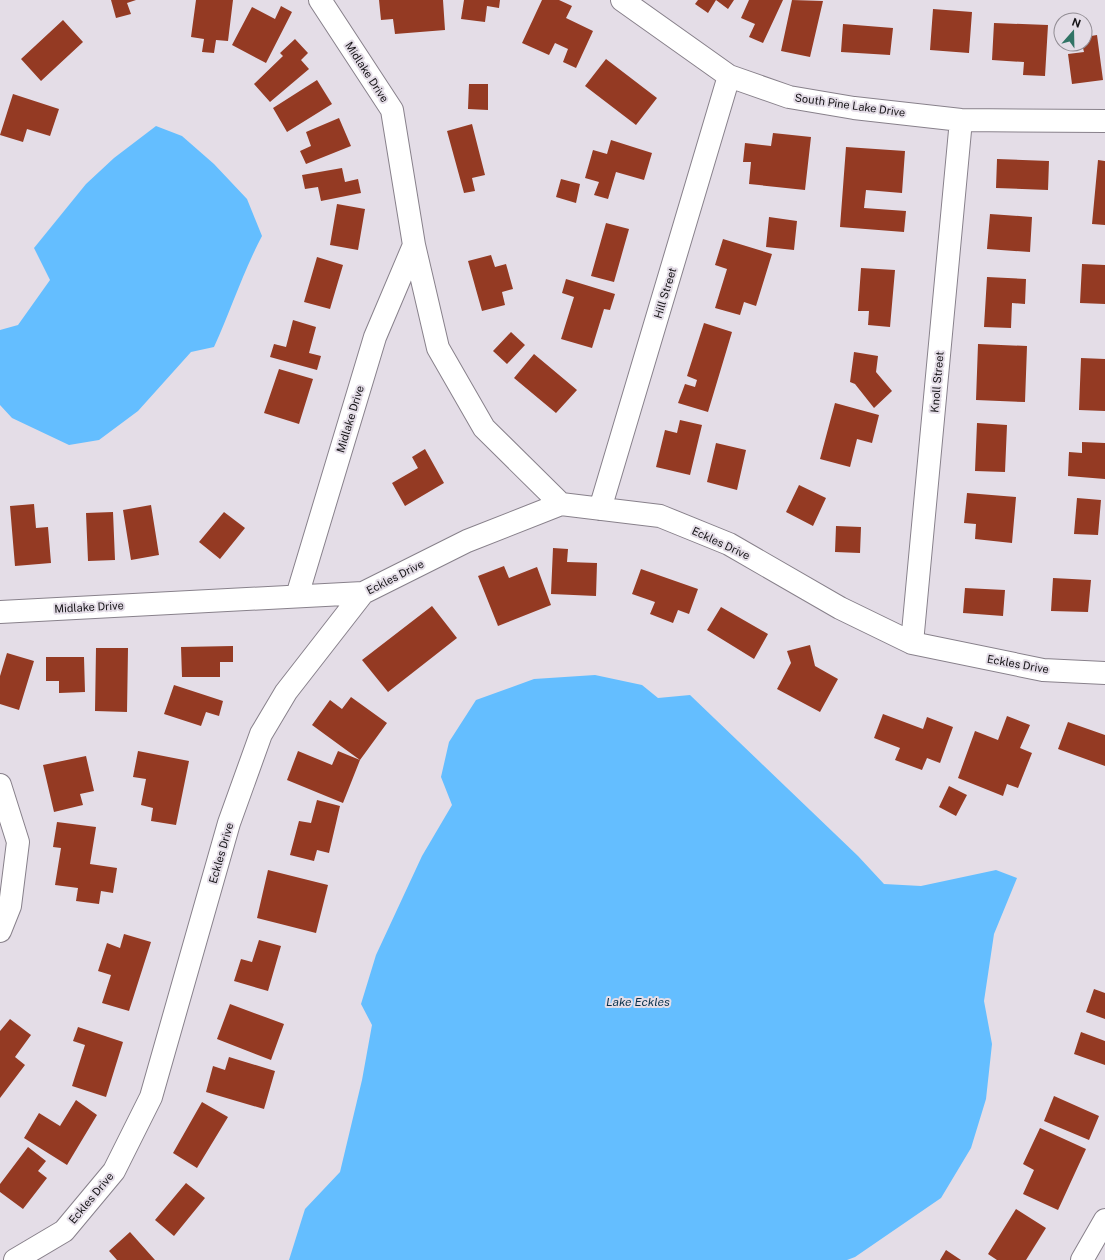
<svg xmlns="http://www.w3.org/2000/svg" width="1105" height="1260" viewBox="0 0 1105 1260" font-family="'Public Sans',sans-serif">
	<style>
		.water { fill: #64beff }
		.building { fill: #943a23 }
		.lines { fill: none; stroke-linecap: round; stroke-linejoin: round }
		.minor-casing { stroke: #88818b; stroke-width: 24 }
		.minor { stroke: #fff; stroke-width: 22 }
		.labels { text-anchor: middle; stroke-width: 4; stroke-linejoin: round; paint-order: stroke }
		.street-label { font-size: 11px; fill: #161417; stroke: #e4dde7 }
		.water-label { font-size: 12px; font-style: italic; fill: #0a314b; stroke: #e4dde7 }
	</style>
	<rect width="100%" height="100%" fill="#e4dde7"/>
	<!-- water -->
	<path class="water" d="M 156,126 L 182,136 L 214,164 L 247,199 L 262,236 C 243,272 231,310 214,347 L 191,352 L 138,411 L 99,440 L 69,445 L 12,418 L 0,405 L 0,330 L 18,325 L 50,280 L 34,248 L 86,184 L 114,158 Z
		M 595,675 L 642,685 L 658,698 L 690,695 L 858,856 L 884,884 L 921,886 L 996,870 L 1017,878 L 994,934 L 984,1001 L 992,1044 L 986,1099 L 971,1148 L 941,1198 L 855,1257 L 847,1260 L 289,1260 L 305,1209 L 340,1172 L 362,1080 L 372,1025 L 361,1004 L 376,955 L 422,856 L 452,805 L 441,777 L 449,742 L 476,700 L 534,679 Z"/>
	<!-- building -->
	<path class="building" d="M 111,0 L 136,0 L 127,3 L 131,14 L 116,18 Z
		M 196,0 L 233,0 L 228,41 L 216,40 L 214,53 L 202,52 L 204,39 L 191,37 Z
		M 379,0 L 443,0 L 445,30 L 395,34 L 393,19 L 381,20 Z
		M 464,0 L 500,0 L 499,8 L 487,6 L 485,22 L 461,19 Z
		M 542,0 L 559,0 L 572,6 L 566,18 L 593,31 L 576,68 L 563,62 L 568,49 L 555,43 L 549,55 L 522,43 Z
		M 698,0 L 734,0 L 728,9 L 716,0 L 708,13 L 695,4 Z
		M 749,0 L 783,0 L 763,43 L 749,37 L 755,24 L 741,18 Z
		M 792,0 L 823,1 L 810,57 L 781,51 Z
		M 281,6 L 292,12 L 266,63 L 232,45 L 252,7 L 275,19 Z
		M 933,9 L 972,12 L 969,53 L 930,50 Z
		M 63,20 L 83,42 L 41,81 L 21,59 Z
		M 994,23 L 1048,25 L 1045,76 L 1023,75 L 1024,62 L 992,60 Z
		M 843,24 L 893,28 L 890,55 L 841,52 Z
		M 1097,35 L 1103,80 L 1072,84 L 1068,54 L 1084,52 L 1082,44 L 1085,44 L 1085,37 Z
		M 295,39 L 308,53 L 301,60 L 309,69 L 270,102 L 254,84 L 283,56 L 280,53 Z
		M 606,59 L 657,98 L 636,125 L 585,86 Z
		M 317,80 L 332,104 L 287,132 L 273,108 Z
		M 469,84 L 488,84 L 488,110 L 468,109 Z
		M 13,94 L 59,109 L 50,136 L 27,129 L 23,142 L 0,135 Z
		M 339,118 L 351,146 L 306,164 L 300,151 L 311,146 L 306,132 Z
		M 472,124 L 485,175 L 472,178 L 475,191 L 464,193 L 447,131 Z
		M 773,133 L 811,137 L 805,190 L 749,184 L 751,162 L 743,162 L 745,143 L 771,146 Z
		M 611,140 L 652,153 L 644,180 L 616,172 L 608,199 L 594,195 L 599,182 L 585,178 L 593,150 L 607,154 Z
		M 846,147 L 905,151 L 902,193 L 866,190 L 864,208 L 906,211 L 904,232 L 840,227 Z
		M 997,159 L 1049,161 L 1048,190 L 996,188 Z
		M 1098,160 L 1105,161 L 1105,225 L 1092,224 Z
		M 342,168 L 345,182 L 358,179 L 361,193 L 321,201 L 318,187 L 305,189 L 302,175 Z
		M 561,179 L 580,184 L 576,203 L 556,197 Z
		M 337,204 L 365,209 L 358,250 L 330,245 Z
		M 990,214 L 1032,217 L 1030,252 L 987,249 Z
		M 769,217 L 797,221 L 794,250 L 766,247 Z
		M 606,223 L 629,229 L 614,282 L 591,276 Z
		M 723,239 L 772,254 L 756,306 L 744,302 L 740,315 L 715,308 L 727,269 L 715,265 Z
		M 491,255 L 495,267 L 506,264 L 513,289 L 502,292 L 505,305 L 482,311 L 468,261 Z
		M 317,257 L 343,265 L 330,309 L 304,302 Z
		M 1082,264 L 1105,265 L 1105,304 L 1080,303 Z
		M 861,268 L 895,270 L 890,327 L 868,325 L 869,311 L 858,311 Z
		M 987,277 L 1026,279 L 1025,304 L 1012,303 L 1011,328 L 984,327 Z
		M 566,279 L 615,294 L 610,310 L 604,309 L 592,348 L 561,339 L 574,297 L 562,293 Z
		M 293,320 L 316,327 L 309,353 L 321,356 L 317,370 L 270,357 L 274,344 L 286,347 Z
		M 704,323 L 732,332 L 708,412 L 678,403 L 685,384 L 695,387 L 697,380 L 687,376 Z
		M 511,332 L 525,345 L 507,364 L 493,351 Z
		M 978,344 L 1027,346 L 1025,402 L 976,400 Z
		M 854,352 L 878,356 L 876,372 L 892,391 L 874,408 L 855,384 L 850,382 Z
		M 534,354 L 577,390 L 556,413 L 514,378 Z
		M 1081,358 L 1105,359 L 1105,411 L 1079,410 Z
		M 279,369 L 313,379 L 299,424 L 264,413 Z
		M 835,403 L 879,415 L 872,443 L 857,439 L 850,467 L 820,459 Z
		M 680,420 L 702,425 L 690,475 L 656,467 L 665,430 L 677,433 Z
		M 977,423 L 1007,425 L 1005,472 L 975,471 Z
		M 1082,442 L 1105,443 L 1105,479 L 1068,476 L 1069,452 L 1082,453 Z
		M 716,443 L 746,450 L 737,490 L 707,482 Z
		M 425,449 L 444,483 L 405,506 L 392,483 L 418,468 L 412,457 Z
		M 799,485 L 826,498 L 813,526 L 786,512 Z
		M 967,493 L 1016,497 L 1012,543 L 975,539 L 976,524 L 964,523 Z
		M 1077,498 L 1101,500 L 1098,535 L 1074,534 Z
		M 34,504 L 36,528 L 48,527 L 51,563 L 15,566 L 10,506 Z
		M 151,505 L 159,555 L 131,560 L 123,510 Z
		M 113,512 L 115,560 L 88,561 L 86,513 Z
		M 224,512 L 245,528 L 220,559 L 199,542 Z
		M 836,526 L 861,527 L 860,553 L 835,552 Z
		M 553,548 L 568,549 L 567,562 L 597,563 L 596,596 L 551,594 Z
		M 504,566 L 509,578 L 537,567 L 551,605 L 498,626 L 478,576 Z
		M 641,569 L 698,589 L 689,614 L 678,610 L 673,623 L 650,614 L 655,602 L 632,594 Z
		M 1053,578 L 1091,580 L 1088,612 L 1051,611 Z
		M 965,588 L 1005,590 L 1003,616 L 963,613 Z
		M 432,606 L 457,638 L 388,692 L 362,660 Z
		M 721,607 L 768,634 L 754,659 L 707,630 Z
		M 810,645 L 815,666 L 838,679 L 820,712 L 777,689 L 791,663 L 787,651 Z
		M 233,646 L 233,662 L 220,662 L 220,677 L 182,677 L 181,647 Z
		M 96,648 L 128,648 L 127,712 L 95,711 Z
		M 7,653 L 34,661 L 19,710 L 0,704 L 0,676 Z
		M 46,657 L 84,657 L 85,692 L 59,693 L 59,681 L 46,681 Z
		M 174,685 L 223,701 L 219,716 L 206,712 L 201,726 L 164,714 Z
		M 351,697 L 387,723 L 360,760 L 312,725 L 330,700 L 342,709 Z
		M 883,714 L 923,729 L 927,717 L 953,727 L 940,763 L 927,758 L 922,770 L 895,760 L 900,748 L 874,738 Z
		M 1007,716 L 1030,725 L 1020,748 L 1032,753 L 1018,788 L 1007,784 L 1003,796 L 958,778 L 975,731 L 998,740 Z
		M 1068,722 L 1105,735 L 1105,766 L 1058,749 Z
		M 138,751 L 189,761 L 176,825 L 151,821 L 153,808 L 141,805 L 146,779 L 133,777 Z
		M 298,751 L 332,765 L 338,751 L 360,760 L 343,803 L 287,780 Z
		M 86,756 L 94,791 L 80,794 L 83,805 L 54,812 L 43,765 Z
		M 949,786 L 967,795 L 956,816 L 939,807 Z
		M 317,800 L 340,806 L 329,853 L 317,850 L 314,861 L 290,855 L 299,821 L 311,823 Z
		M 57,822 L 96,827 L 90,864 L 117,868 L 113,893 L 101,891 L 99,904 L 76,901 L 78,888 L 55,885 L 61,848 L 53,847 Z
		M 268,870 L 328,885 L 316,933 L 257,918 Z
		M 124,934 L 151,942 L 129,1011 L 102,1003 L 111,975 L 98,971 L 107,943 L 120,948 Z
		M 259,940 L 281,946 L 268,991 L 234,981 L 241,959 L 252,962 Z
		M 1094,989 L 1105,993 L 1105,1019 L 1086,1012 Z
		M 230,1004 L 284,1024 L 271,1060 L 217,1039 Z
		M 10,1019 L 31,1035 L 15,1057 L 25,1065 L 0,1098 L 0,1031 Z
		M 78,1027 L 123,1042 L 106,1097 L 72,1086 L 85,1045 L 73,1041 Z
		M 1081,1032 L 1105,1041 L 1105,1065 L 1074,1054 Z
		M 229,1057 L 275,1071 L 264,1109 L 206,1092 L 213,1066 L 225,1070 Z
		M 1054,1096 L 1099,1116 L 1089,1140 L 1044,1121 Z
		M 76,1100 L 97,1115 L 67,1165 L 24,1138 L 39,1113 L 60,1126 Z
		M 202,1102 L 228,1117 L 197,1168 L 173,1153 Z
		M 1040,1128 L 1086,1149 L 1058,1210 L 1023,1194 L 1034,1170 L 1023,1164 Z
		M 28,1147 L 46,1161 L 38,1171 L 47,1178 L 23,1209 L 0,1192 L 0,1184 Z
		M 186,1183 L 205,1198 L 174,1236 L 155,1220 Z
		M 1016,1209 L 1046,1228 L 1026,1260 L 997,1260 L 988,1254 Z
		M 130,1232 L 155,1260 L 117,1260 L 109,1251 Z
		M 946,1250 L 961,1260 L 940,1260 Z"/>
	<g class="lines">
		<defs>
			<path id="minor" d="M 320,0 L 392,110 L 414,245 L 438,348 L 484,428 L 561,504
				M 622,0 L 729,76 L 789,97 L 854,108 L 961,120 L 1105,121
				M 600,509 L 729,76
				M 297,596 L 375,337 L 414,245
				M 0,612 L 363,593
				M 912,643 L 961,120
				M 0,785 L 18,842 L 10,906 L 0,931
				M 15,1260 L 64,1231 L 114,1171 L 151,1097 L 229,823 L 261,734 L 286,692 L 363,593 L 467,541 L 561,504 L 660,516 L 729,544 L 840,608 L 912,643 L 1043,670 L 1105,673
				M 1082,1260 L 1105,1220"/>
		</defs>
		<!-- minor casing -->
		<use href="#minor" class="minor-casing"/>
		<!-- minor -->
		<use href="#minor" class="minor"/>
	</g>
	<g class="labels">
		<!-- street labels -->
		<g class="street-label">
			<text transform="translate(367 72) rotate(57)" y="4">Midlake Drive</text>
			<text transform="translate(850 105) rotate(8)" y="4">South Pine Lake Drive</text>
			<text transform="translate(665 293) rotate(-73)" y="4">Hill Street</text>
			<text transform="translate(937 382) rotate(-85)" y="4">Knoll Street</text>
			<text transform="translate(350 419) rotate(-73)" y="4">Midlake Drive</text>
			<text transform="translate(721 543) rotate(25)" y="4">Eckles Drive</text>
			<text transform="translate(395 577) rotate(-27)" y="4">Eckles Drive</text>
			<text transform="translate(89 607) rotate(-3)" y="4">Midlake Drive</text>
			<text transform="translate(1018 664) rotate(10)" y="4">Eckles Drive</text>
			<text transform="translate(221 853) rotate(-74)" y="4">Eckles Drive</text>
			<text transform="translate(91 1198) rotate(-50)" y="4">Eckles Drive</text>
		</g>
		<!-- water labels -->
		<g class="water-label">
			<text x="638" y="1006">Lake Eckles</text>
		</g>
	</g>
	<!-- north arrow -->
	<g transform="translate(1073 32) rotate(20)"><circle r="19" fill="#e4dde7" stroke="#928d94"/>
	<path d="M0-3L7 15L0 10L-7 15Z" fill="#317365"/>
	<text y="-6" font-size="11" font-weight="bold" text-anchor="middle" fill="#161417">N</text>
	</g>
</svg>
